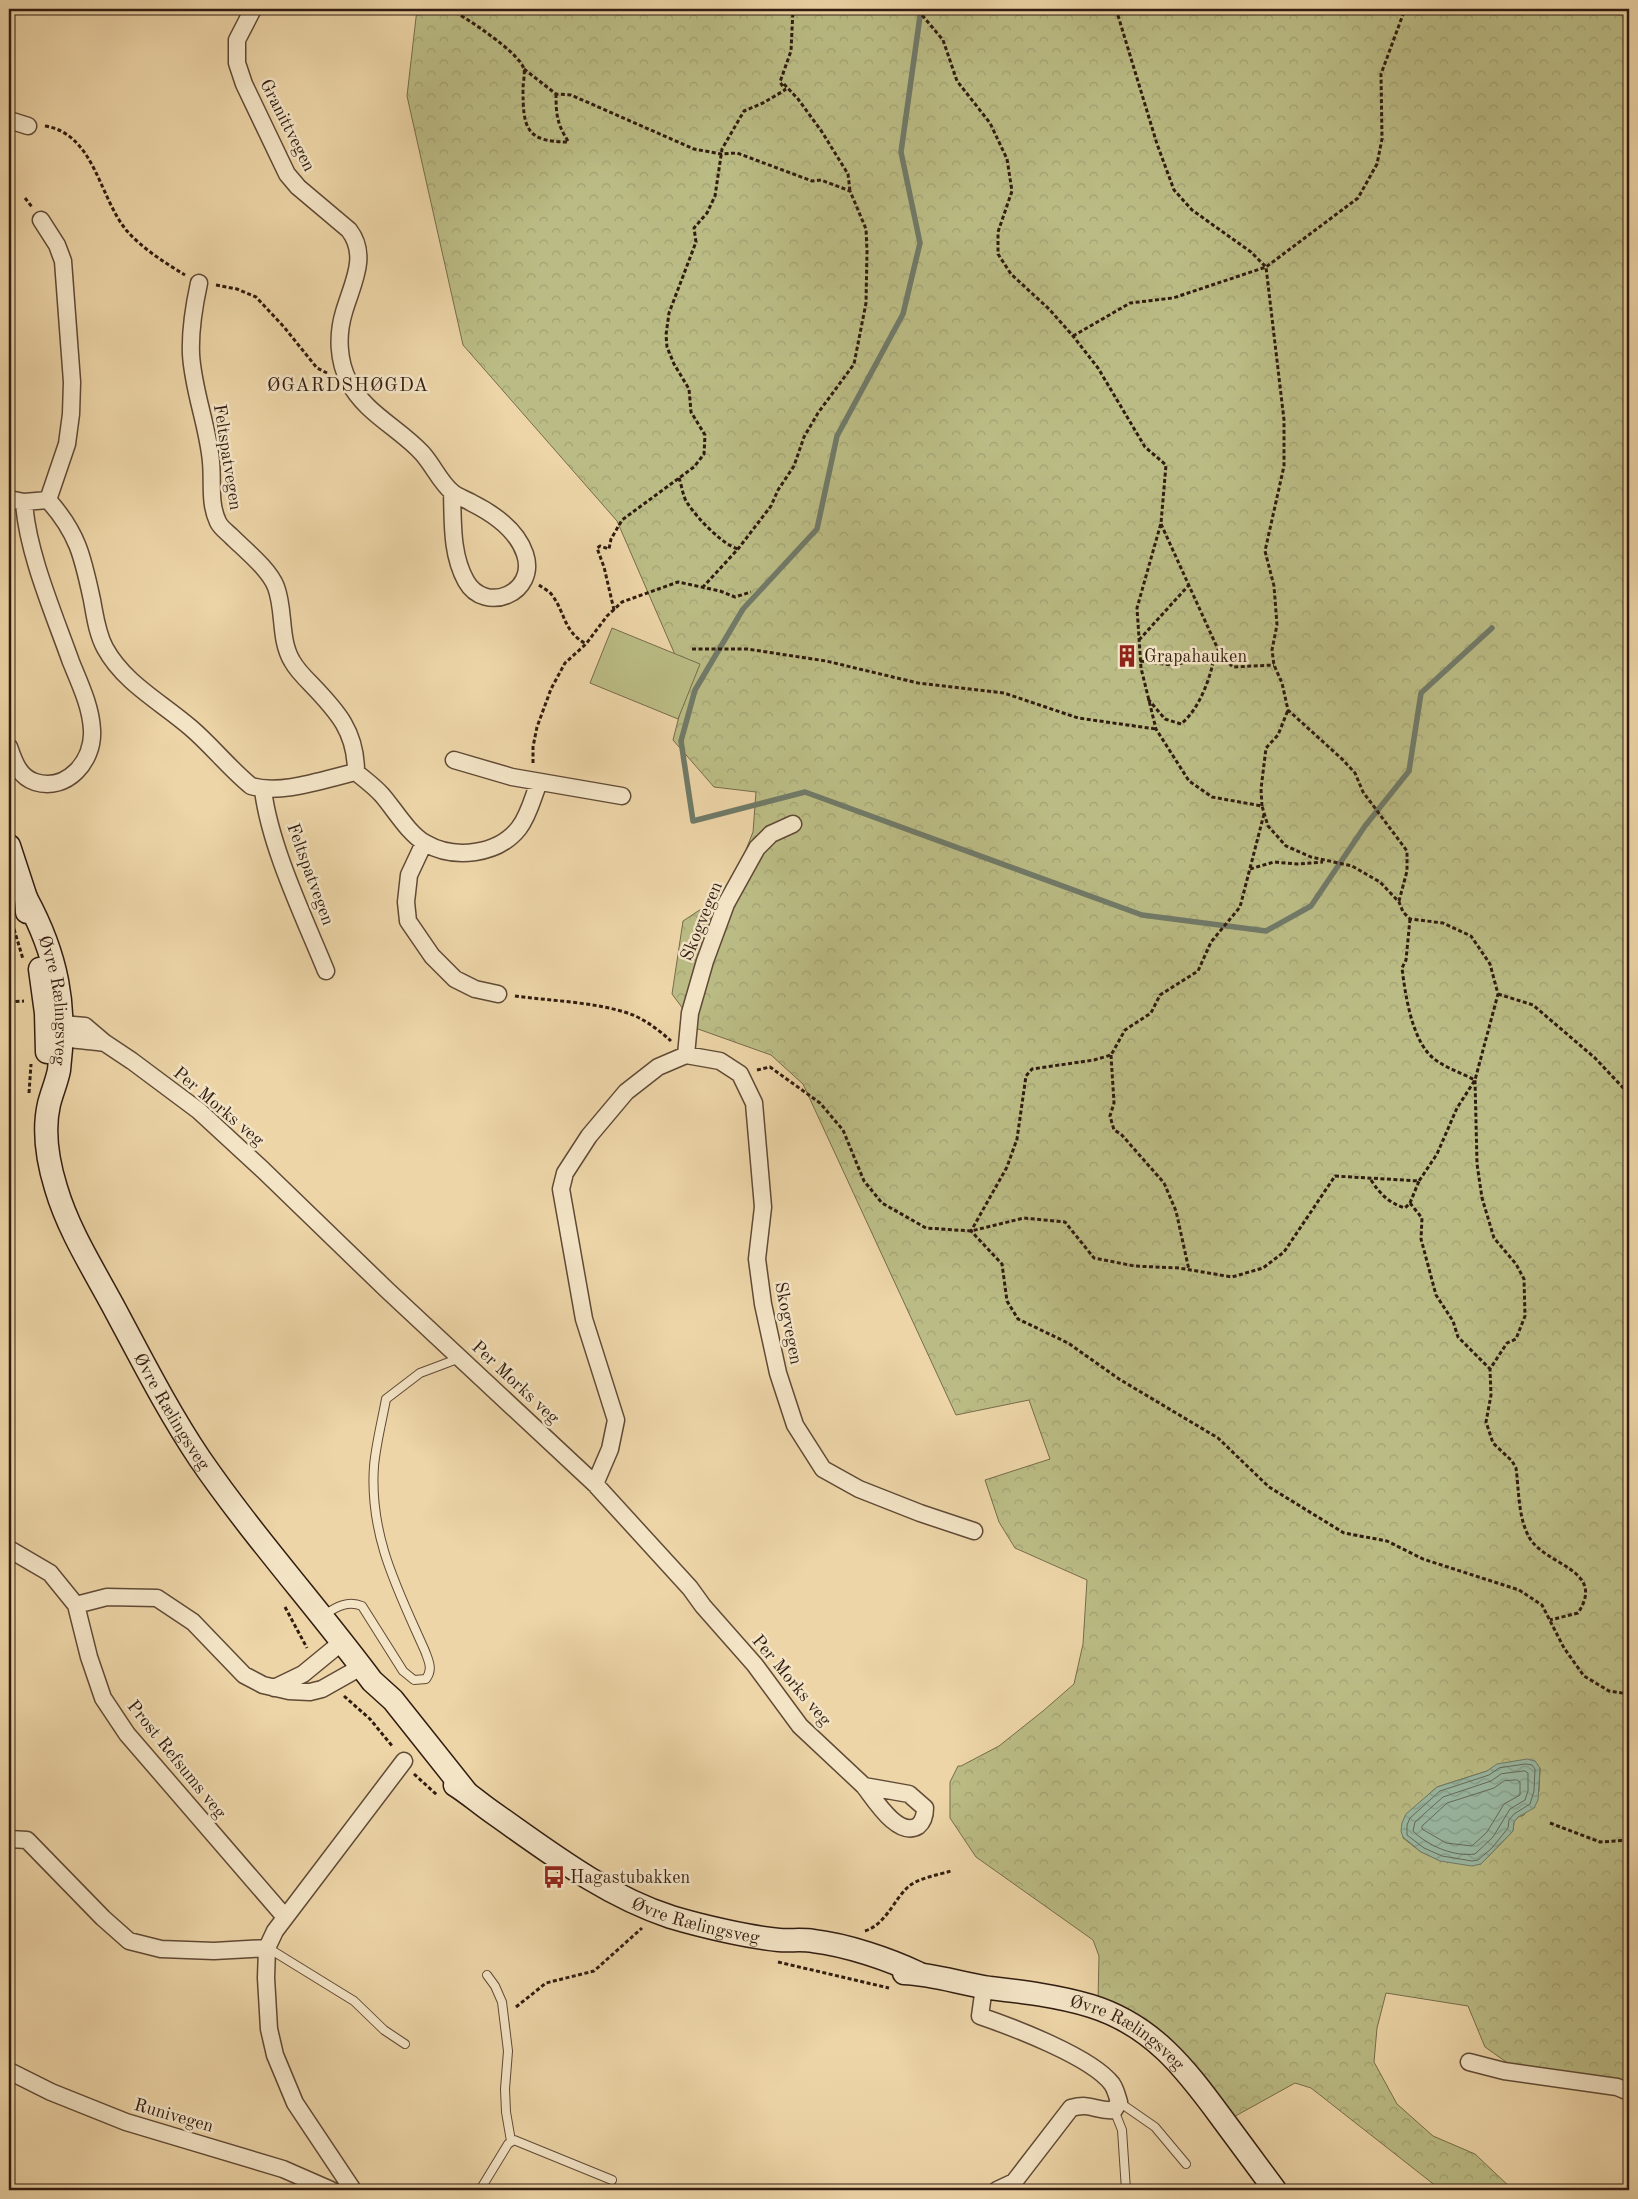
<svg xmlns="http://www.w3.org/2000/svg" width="1638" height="2199" viewBox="0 0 1638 2199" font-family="'Old Standard TT',serif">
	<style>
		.forest { fill: url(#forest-crowns); stroke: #766c4a; fill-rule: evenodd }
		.park { fill: #bbbc85; stroke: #766c4a }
		.water { fill: url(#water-waves); stroke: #707a68 }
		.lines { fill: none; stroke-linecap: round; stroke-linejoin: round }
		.shore { stroke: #666a5a; stroke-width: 1 }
		.stream { stroke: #707a68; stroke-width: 5.5 }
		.service-casing { stroke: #604a36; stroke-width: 10 }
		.minor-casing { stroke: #604a36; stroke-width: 19 }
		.secondary-casing { stroke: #311c10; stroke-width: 25 }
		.path { stroke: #311c10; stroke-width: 3; stroke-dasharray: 4 2.5; stroke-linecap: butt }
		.service { stroke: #f3e4c6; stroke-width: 8 }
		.minor { stroke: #f3e4c6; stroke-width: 16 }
		.secondary { stroke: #f3e4c6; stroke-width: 22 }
		.labels { text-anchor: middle; stroke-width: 5; stroke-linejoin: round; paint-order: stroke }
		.street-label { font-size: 18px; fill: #311c10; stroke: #f3e4c6 }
		.poi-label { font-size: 18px; fill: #311c10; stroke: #f3e4c6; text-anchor: start }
		.neighbourhood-label { font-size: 19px; letter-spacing: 1px; fill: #311c10; stroke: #f3e4c6 }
	</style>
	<defs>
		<pattern id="forest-crowns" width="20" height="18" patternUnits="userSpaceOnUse" patternTransform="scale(1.25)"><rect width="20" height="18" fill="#bbbc85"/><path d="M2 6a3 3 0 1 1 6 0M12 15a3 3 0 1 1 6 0" fill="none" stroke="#a1a172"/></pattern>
		<pattern id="water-waves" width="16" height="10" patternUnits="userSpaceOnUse" patternTransform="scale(1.25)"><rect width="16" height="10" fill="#9ab9a3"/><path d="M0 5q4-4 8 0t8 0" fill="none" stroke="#859e8b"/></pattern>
	</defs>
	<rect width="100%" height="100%" fill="#edd5a7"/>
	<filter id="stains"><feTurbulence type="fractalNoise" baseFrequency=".004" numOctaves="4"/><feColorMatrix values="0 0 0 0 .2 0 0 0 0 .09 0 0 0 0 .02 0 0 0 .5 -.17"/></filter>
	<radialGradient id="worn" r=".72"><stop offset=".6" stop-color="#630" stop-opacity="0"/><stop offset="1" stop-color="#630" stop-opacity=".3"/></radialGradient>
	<!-- forest -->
	<path class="forest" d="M 417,9 L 1629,9 L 1629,2094 L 1512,2066 L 1485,2047 L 1468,2006 L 1386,1993 L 1377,2028 L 1374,2062 L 1397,2104 L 1433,2136 L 1475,2154 L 1513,2190 L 1441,2190 L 1311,2088 L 1295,2083 L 1221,2124 L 1205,2092 L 1098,2002 L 1099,1956 L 1093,1940 L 976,1857 L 950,1818 L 950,1782 L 958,1766 L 961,1766 L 999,1746 L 1043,1711 L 1074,1684 L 1083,1644 L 1087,1580 L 1015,1548 L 999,1522 L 985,1480 L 1050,1459 L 1029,1400 L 956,1415 L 803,1084 L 771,1055 L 698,1029 L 672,994 L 683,921 L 730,890 L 753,832 L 756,792 L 714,787 L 673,740 L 689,677 L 676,657 L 617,521 L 463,345 L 407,96 ZM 1540,1768 L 1539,1791 L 1524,1815 L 1518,1817 L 1514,1822 L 1513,1831 L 1481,1864 L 1421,1852 L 1403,1838 L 1406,1815 L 1437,1787 L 1487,1771 Z"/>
	<!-- park -->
	<path class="park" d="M 612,628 L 700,664 L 678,719 L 590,683 Z"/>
	<!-- water -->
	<path class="water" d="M 1527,1759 L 1535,1761 L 1540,1768 L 1538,1800 L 1534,1808 L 1518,1817 L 1514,1822 L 1513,1831 L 1481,1864 L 1472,1866 L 1440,1861 L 1421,1852 L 1403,1837 L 1401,1831 L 1402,1823 L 1406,1814 L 1437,1787 L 1487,1771 L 1497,1764 Z"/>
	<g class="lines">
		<!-- shore -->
		<path class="shore" d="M 1526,1764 L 1532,1765 L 1535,1769 L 1534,1791 L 1530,1804 L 1514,1814 L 1509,1820 L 1508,1828 L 1492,1848 L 1478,1860 L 1472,1861 L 1442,1856 L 1424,1848 L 1407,1835 L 1407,1825 L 1410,1818 L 1440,1791 L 1489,1775 L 1499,1768 Z
			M 1525,1771 L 1528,1773 L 1528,1791 L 1525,1800 L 1510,1809 L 1493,1837 L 1475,1854 C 1454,1857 1428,1846 1413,1831 L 1415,1822 L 1443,1797 L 1491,1781 L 1501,1774 Z
			M 1517,1780 L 1520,1782 L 1520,1795 L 1504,1804 L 1487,1832 L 1472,1846 L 1446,1843 L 1422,1829 L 1422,1826 L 1447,1803 L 1494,1788 L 1504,1781 Z"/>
		<!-- stream -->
		<path class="stream" d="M 921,9 L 901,152 L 920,243 L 903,314 L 837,436 L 817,529 L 743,609 L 695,690 L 681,741 L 693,821 L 805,792 L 1142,915 L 1266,931 L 1311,906 L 1365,826 L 1409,771 L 1421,693 L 1492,628"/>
		<defs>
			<path id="service" d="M 324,1615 C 336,1607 348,1600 362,1606 L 403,1671 L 414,1680 L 426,1679 C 433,1669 429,1662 425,1651 C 398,1590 369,1536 374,1466 C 376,1444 382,1421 386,1399 L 420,1373 L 460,1358
				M 268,1948 L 354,2001 L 384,2030 L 405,2044
				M 487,1975 L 495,1986 L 502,2002 L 508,2051 L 505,2089 L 506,2112 L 511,2141
				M 1119,2102 L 1155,2127 L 1186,2164
				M 1114,2110 L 1122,2130 L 1126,2190
				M 480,2190 L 508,2144 L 514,2140 L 612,2180"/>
			<path id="minor" d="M 253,9 L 237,40 L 237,63 L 244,84 L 287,174 L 298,187 L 349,230 C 369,256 352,284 344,312 C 337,335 338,361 349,382 C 365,413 399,428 422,453 C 433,465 440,482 452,492 C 457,497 466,499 472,503 C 494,514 517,530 525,554 C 538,593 485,615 466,581 C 451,554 453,522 452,492
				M 9,120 L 28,126
				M 199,283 C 194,306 190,330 191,354 C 193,391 208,426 211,462 C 213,483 209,503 218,522 C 221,528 227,532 231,536 C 245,550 269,569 276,587 C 285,611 279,639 292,661 C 297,670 304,677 311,684 C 338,712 356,732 356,772 C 365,780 374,786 382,795 C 395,810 408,833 425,843 C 454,860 498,855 519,828 C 529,815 533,797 539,782
				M 9,499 L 24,502 L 48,500 L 67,444 L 71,414 L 72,382 L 63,261 L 57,245 L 41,220
				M 48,500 C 78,533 83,558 92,600 C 95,616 97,633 105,648 C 124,683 161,702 191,728 C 212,746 229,768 251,786 C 282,795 325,779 356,772
				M 9,747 C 14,761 19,777 35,782 C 67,792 94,761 92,730 C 91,707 80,684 71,662 C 54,614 27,552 24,502
				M 454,760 L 512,777 L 622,796
				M 263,790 C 270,847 304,917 326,971
				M 424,843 L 409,875 L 406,902 L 408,921 L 432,956 L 455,979 L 475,989 L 498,994
				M 52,1028 L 62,1024 L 85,1026 L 105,1043 L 132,1061 L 199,1111 L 263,1170 L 386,1289 L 595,1484 L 690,1588 L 703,1606 L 755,1665 L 800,1726 L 864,1786 L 909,1794 L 925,1808 C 925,1815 924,1821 918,1826 C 898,1838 875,1800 864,1786
				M 51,1033 C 66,1041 87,1040 105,1043
				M 686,1055 L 690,1013 L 705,961 L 726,904 L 757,848 L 771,834 L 793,824
				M 595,1484 L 610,1449 L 616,1420 L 584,1319 L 561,1189 L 565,1173 L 589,1136 L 626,1092 L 658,1067 L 686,1055 L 720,1061 L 740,1074 L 754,1103 L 763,1207 L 757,1259 L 763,1304 L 778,1373 L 795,1425 L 823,1469 L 859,1489 L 920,1513 L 974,1531
				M 9,1549 L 50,1573 L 76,1605 L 89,1657 L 103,1698 L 127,1734 L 285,1917
				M 76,1605 L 107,1597 L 157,1598 L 193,1622 L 244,1675 L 263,1685 L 289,1691 L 310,1692 L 322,1689 L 361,1667
				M 274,1688 L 303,1674 L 342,1642
				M 9,1839 L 27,1840 L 103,1918 L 129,1941 L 161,1949 L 214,1951 L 267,1948
				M 984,1987 L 980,2016 C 1012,2027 1092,2057 1112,2084 C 1116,2090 1117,2096 1119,2102 L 1114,2110 C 1096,2112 1092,2102 1071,2108 L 1014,2182 L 997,2190
				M 1469,2062 L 1504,2071 L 1617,2087 L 1629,2092
				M 9,2071 L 51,2092 L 126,2122 L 283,2169 L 331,2190
				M 353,2190 L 295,2103 L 275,2055 L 269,2029 L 266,1978 L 267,1948 L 275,1931 L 404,1761"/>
			<g id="secondary">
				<path d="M 9,846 L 26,898 L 27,912"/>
				<path id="s1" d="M 26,898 C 57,955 67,1006 59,1070 C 57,1081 52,1092 49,1104 C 43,1130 48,1162 56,1188 C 68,1229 92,1267 112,1304 C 140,1356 167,1410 200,1459 C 253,1536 316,1606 372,1681 L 393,1700 L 467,1793"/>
				<path d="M 40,969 L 46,1013 L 47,1052"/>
				<path id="s2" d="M 455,1785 C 468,1793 479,1803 492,1812 C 549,1852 604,1895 671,1917 C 701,1926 748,1937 779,1940 C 790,1941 802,1939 813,1941 C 847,1945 888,1959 918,1973"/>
				<path id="s3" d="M 904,1973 C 933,1974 962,1984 990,1988 C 1024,1992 1058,1996 1091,2006 C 1152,2025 1185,2068 1221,2117 C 1239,2141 1257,2166 1275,2190"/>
			</g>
		</defs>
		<!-- service casing -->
		<use href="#service" class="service-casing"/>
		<!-- minor casing -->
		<use href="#minor" class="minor-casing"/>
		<!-- secondary casing -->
		<use href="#secondary" class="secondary-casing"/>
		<!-- path -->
		<path class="path" d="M 450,9 C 466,18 519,52 524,69 C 525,75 523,83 523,89 C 523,128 526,142 568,142
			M 1116,9 L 1157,144 L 1174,190 L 1192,210 L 1251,252 L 1266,267 L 1284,420 L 1284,466 L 1265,551 L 1274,586 L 1277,625 L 1272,650 L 1274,665 L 1282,683 L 1288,710 L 1342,759 L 1355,773 L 1363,792 L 1407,851 L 1407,871 L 1399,901
			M 524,69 L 556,94 L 571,95 L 694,149 L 721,154 L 737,153 L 812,181 L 821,180 L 850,191 L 866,229 L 867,251 L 866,303 L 854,364 L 818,413 L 804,437 L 794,466 L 778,490 L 771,506 L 738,549 L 703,587
			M 784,84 L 798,99 L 822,132 L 848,174 L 850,191
			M 556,94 C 556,114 557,124 568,141
			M 45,126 C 95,134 99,198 127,231 C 142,248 165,263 185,275
			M 25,198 L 32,207
			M 216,285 L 237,289 L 256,297 L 284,327 L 317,368 L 327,373
			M 1073,336 L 1130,303 L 1173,298 L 1266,267 L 1358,198 L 1377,164 L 1382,139 L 1381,74 L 1405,9
			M 679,478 C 682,486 683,498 688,504 C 697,518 723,545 738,549
			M 1161,524 L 1221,656 L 1233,667 L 1274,665
			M 539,585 C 543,588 549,591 552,595 C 566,614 563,631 586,644
			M 614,610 L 604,567 L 597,548 L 600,546 L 609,549 L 611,539 L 622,520 L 694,467 L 704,454 L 705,435 L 691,412 L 689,389 L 674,364 L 667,347 L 666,335 L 669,313 L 696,242 L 694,228 L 707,213 L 715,196 L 722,149 L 744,111 L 763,103 L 785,90 L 780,82 L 791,51 L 793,9
			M 1139,640 L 1188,586
			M 692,649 L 747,649 L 826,661 L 918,683 L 1004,693 L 1078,718 L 1156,729
			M 1140,661 L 1171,665 L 1189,662 L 1213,663 L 1221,656
			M 1148,699 L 1165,719 L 1181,724 C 1198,710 1208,684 1213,663
			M 533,763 L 533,747 L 537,727 L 551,689 L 565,663 L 586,644 L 607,616 L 622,602 L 678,582 L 720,591 L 735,597 L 751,592
			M 1262,806 L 1261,789 L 1266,748 L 1278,735 L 1288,710
			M 1264,814 L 1240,907 L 1211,942 L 1198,971 L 1160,995 L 1151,1013 L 1125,1030 L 1111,1055 L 1094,1060 L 1032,1069 L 1026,1076 L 1017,1139 L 1007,1167 L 971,1231 L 1002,1264 L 1007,1301 L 1018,1319 L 1068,1343 L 1119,1379 L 1218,1438 L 1269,1487 L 1344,1533 L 1387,1541 L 1423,1559 L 1519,1590 L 1542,1605 L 1564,1648 L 1584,1676 L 1609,1691 L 1629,1694
			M 1250,869 L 1274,862 L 1297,864 L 1323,862
			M 1410,919 L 1406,960 L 1402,968 C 1405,993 1411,1033 1428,1053 C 1439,1066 1460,1072 1475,1080 L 1477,1164 L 1482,1198 L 1494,1238 L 1516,1264 L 1524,1279 L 1525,1316 L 1516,1339 L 1507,1343 L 1490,1369 L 1491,1395 L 1486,1422 L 1493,1443 L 1512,1461 L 1516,1468 C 1519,1490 1518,1517 1529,1537 C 1545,1566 1607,1569 1578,1613 L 1550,1620
			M 14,929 L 23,959
			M 1498,994 L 1533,1005 L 1595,1058 L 1629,1094
			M 515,996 C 551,1001 599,1002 633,1015 C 647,1021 660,1031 671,1041
			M 9,1002 L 24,1001
			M 1111,1055 L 1114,1103 L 1110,1116 L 1114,1130 L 1121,1134 L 1164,1183 L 1176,1211 L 1189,1270
			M 757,1070 L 770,1067 L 820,1103 L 843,1130 L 864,1181 L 882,1203 L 926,1228 L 971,1231 L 1024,1218 L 1065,1222 L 1094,1258 L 1134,1266 L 1179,1268 L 1232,1277 L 1263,1268 L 1284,1252 L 1335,1176 L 1419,1181 L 1437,1154 L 1457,1108 L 1475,1080 L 1498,994 L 1490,964 L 1471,936 L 1443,923 L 1410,919 L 1403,912 L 1399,902 L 1380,882 L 1352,866 L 1311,857 L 1286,846 L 1268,826 L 1262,806 L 1212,797 L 1189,781 L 1156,729 L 1141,668 L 1137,608 L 1161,523 L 1166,465 L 1145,447 L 1098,368 L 1073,336 L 1049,309 L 1011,274 L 998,254 L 998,232 L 1012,191 L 1007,159 L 990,123 L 957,81 L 943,40 L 917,9
			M 29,1093 L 31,1064
			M 1371,1180 C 1380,1194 1389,1203 1405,1208 L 1410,1203 L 1419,1181
			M 1410,1203 L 1422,1218 L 1421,1239 L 1436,1295 L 1453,1321 L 1458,1337 L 1490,1369
			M 285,1607 L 307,1648
			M 344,1696 L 370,1719 L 393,1747
			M 414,1774 L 437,1795
			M 1550,1823 L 1600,1842 L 1629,1840
			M 865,1931 C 886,1924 893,1901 908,1887 C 918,1878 938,1875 951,1871
			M 778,1962 L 889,1988
			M 516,2007 L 546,1983 L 594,1971 L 642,1928"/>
		<!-- service -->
		<use href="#service" class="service"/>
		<!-- minor -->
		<use href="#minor" class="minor"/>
		<!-- secondary -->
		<use href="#secondary" class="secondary"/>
	</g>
	<!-- icons -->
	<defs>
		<symbol id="building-bare" viewBox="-9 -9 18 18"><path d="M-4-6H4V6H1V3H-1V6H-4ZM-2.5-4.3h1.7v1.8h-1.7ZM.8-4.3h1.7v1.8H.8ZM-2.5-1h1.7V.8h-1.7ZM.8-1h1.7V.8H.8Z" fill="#8f2418" stroke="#f3e4c6" stroke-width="2.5" paint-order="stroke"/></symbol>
		<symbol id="bus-bare" viewBox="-9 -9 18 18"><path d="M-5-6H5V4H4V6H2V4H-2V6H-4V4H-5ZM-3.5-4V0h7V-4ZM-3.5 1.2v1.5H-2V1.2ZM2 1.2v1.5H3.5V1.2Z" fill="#8f2418" stroke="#f3e4c6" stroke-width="2.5" paint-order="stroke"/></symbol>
	</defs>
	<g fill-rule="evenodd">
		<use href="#building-bare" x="1111" y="640" width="32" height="32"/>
		<use href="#bus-bare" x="538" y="1861" width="32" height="32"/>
	</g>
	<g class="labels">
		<!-- street labels -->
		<g class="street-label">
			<text transform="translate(288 125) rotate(63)" y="6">Granittvegen</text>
			<text transform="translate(228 457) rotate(81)" y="6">Feltspatvegen</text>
			<text transform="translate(311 874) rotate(70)" y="6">Feltspatvegen</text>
			<text transform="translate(701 921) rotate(-68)" y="6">Skogvegen</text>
			<text dy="6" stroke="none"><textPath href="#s1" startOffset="108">Øvre Rælingsveg</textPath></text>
			<text transform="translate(219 1106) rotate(40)" y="6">Per Morks veg</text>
			<text transform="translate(789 1323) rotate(79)" y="6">Skogvegen</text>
			<text transform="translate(516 1382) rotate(43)" y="6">Per Morks veg</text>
			<text dy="6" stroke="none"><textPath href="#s1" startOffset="551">Øvre Rælingsveg</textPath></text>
			<text transform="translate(792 1680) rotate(50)" y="6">Per Morks veg</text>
			<text transform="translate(177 1759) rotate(51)" y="6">Prost Refsums veg</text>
			<text dy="6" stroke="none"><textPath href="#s2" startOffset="279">Øvre Rælingsveg</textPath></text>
			<text dy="6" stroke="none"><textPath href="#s3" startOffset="235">Øvre Rælingsveg</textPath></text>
			<text transform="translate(174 2115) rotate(16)" y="6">Runivegen</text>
		</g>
		<!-- poi labels -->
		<g class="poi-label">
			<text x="1144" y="662">Grapahauken</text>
			<text x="570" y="1883">Hagastubakken</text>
		</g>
		<!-- neighbourhood labels -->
		<g class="neighbourhood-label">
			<text x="348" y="391">ØGARDSHØGDA</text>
		</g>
	</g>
	<!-- margin -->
	<rect width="1638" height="2199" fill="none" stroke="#edd5a7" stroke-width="30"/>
	<rect x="10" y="10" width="1618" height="2179" fill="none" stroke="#311c10" stroke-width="2.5"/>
	<rect x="15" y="15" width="1608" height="2169" fill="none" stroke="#311c10"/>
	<rect width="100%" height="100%" filter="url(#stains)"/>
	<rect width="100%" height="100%" fill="url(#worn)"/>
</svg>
